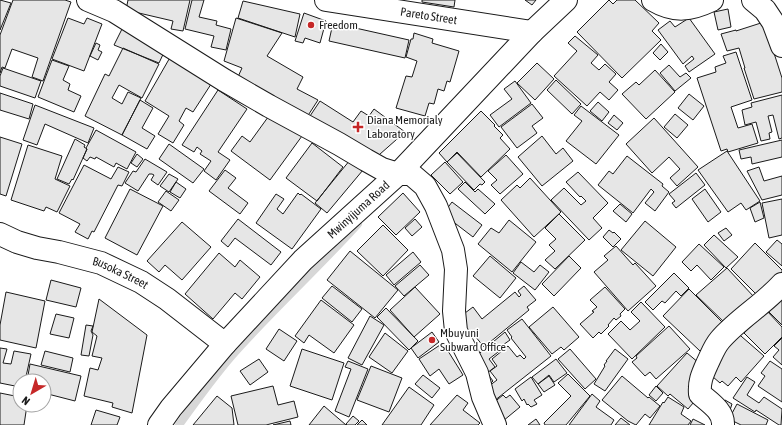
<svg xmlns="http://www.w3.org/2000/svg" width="782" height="425" viewBox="0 0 782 425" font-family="'Asap Condensed',sans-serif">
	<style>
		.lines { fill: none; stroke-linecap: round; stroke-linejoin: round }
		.stream { stroke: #d7d7d7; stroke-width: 8 }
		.building { fill: #e6e6e6; stroke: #1a1a1a }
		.minor-casing { stroke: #1a1a1a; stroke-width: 24 }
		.minor { stroke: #fff; stroke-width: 22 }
		.poi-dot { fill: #c62828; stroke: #fff; stroke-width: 1.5 }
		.labels { text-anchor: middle; stroke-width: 3; stroke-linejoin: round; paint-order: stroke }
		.street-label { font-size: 12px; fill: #1a1a1a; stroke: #fff }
		.poi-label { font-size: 12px; fill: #1a1a1a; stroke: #fff; text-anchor: start }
	</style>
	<rect width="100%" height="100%" fill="#fff"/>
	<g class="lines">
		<!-- stream -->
		<path class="stream" d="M 179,425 C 198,399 216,373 237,350 C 276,307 319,267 358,224"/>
	</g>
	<!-- building -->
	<path class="building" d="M 0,0 L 11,3 L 0,30 Z
		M 13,0 L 65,0 L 71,2 L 43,81 L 32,77 L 38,58 L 12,49 L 5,68 L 2,67 L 0,73 L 0,35 Z
		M 128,0 L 190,0 L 183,31 L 171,29 L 173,21 L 126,10 Z
		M 192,0 L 204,0 L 199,17 L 217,21 L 216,25 L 231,29 L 226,50 L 211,47 L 214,36 L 185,29 Z
		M 422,0 L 455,0 L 454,7 L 422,2 Z
		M 525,0 L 536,0 L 532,5 Z
		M 609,0 L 613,4 L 617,0 L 635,0 L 659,23 L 652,31 L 661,40 L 622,78 L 577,32 Z
		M 243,1 L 300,14 L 295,37 L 238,18 Z
		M 728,9 L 731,27 L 718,30 L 714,12 Z
		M 304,13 L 326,21 L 320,43 L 305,38 L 303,43 L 295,41 Z
		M 68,18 L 84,24 L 87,18 L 102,24 L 84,71 L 52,59 Z
		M 236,18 L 282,33 L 267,56 L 303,77 L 297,89 L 318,100 L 307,117 L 237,79 L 242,68 L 224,61 Z
		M 689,18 L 715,54 L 689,72 L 685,66 L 694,59 L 692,56 L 683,64 L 658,30 L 670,21 L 675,27 Z
		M 764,22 L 782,78 L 782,92 L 754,99 L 744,68 L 745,68 L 739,48 L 727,51 L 721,34 L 736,30 L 736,31 Z
		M 333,23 L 409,40 L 405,58 L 329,41 Z
		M 123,27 L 166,48 L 159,63 L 114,45 Z
		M 414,33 L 433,39 L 432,43 L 459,51 L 450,82 L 447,81 L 444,91 L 438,89 L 434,104 L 429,103 L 425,116 L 396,108 L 406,76 L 412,77 L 417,61 L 406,57 L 411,39 L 413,39 Z
		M 575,36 L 598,55 L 591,63 L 599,70 L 605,64 L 616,74 L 609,82 L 618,90 L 609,100 L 600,92 L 587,106 L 554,76 L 577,51 L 568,43 Z
		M 96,43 L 100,45 L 98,50 L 102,52 L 98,60 L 90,56 Z
		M 661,44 L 668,52 L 660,60 L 653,53 Z
		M 123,48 L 159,64 L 142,98 L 119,85 L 112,98 L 122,104 L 128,92 L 141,98 L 122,135 L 85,116 L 105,74 L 109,76 Z
		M 736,52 L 752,100 L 731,107 L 738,128 L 752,124 L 758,143 L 728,152 L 727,149 L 721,151 L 697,78 L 716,72 L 715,67 L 726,63 L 723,56 Z
		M 172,54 L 215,78 L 193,112 L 186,108 L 179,121 L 184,125 L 173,143 L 158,134 L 169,116 L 145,101 Z
		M 52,60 L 69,66 L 63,80 L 70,84 L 68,90 L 81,96 L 74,112 L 38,97 Z
		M 537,63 L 554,79 L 535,100 L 517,83 Z
		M 669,65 L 680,77 L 686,73 L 691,78 L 675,91 L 660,73 Z
		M 3,68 L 41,81 L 35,98 L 0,86 L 0,76 Z
		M 655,70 L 675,92 L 646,119 L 622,94 L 636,82 L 639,85 Z
		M 556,80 L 581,104 L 572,114 L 547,90 Z
		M 515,81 L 531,103 L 499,127 L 490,115 L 512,99 L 504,89 Z
		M 218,90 L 247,109 L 218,152 L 230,160 L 216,180 L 204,171 L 211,161 L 200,154 L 202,151 L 197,147 L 194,152 L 182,145 Z
		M 0,93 L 33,104 L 29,119 L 0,110 Z
		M 689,94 L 704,106 L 693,120 L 678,108 Z
		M 782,95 L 782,138 L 779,139 L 773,115 L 768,116 L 772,132 L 769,133 L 770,139 L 761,141 L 756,122 L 745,125 L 742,110 L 752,107 L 751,103 Z
		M 140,100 L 153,108 L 142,128 L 155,136 L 147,149 L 122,135 Z
		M 320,101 L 353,122 L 361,111 L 369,116 L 374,109 L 405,132 L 371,162 L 308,119 Z
		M 598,102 L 609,112 L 602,121 L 590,111 Z
		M 532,104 L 543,118 L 532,126 L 537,133 L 517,148 L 501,127 Z
		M 35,105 L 94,128 L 88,143 L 45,124 L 37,145 L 23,140 Z
		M 581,106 L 619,135 L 596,164 L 566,141 L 582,121 L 574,115 Z
		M 481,111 L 495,125 L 494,126 L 503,135 L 500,138 L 510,149 L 481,177 L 457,152 L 447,162 L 439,153 Z
		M 271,113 L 302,136 L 270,180 L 231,151 L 242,136 L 250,142 Z
		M 675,114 L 688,125 L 677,138 L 664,127 Z
		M 614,115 L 623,123 L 617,130 L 608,123 Z
		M 654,118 L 698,167 L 677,186 L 670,178 L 680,169 L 669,157 L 652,173 L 626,144 Z
		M 96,130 L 136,152 L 127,169 L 116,163 L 114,167 L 96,157 L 95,159 L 90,157 L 87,161 L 83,158 L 87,149 L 86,148 Z
		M 542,136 L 556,154 L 563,148 L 573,161 L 542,186 L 518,157 Z
		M 0,137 L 22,144 L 6,196 L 0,194 Z
		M 75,139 L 85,145 L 84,147 L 87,149 L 73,180 L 72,179 L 69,184 L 57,179 Z
		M 782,140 L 782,157 L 752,164 L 751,157 L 741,159 L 739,150 Z
		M 312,143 L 343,167 L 317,201 L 286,178 Z
		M 169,144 L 204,169 L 193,183 L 159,159 Z
		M 28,145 L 62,156 L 55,179 L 70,186 L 57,212 L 46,207 L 44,211 L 11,200 Z
		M 727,151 L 760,201 L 746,210 L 741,203 L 728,212 L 698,170 Z
		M 457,153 L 485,182 L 482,185 L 480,184 L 474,190 L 447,162 Z
		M 137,154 L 143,159 L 137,167 L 131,163 Z
		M 506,155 L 523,174 L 500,194 L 491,185 L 497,180 L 488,171 Z
		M 627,156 L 663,184 L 662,186 L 669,192 L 655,211 L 645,203 L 654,192 L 651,189 L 633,213 L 598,185 L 609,171 L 613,174 Z
		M 145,159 L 167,172 L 158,185 L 151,180 L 154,175 L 152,174 L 149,174 L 138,191 L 125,183 L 133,171 L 136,172 Z
		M 350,160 L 363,170 L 327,213 L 315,203 Z
		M 445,162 L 463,182 L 450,194 L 431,175 Z
		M 84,165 L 111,179 L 118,167 L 129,172 L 122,186 L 118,185 L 94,232 L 92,231 L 88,239 L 75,232 L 80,224 L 59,213 Z
		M 759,167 L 764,181 L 782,176 L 782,195 L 762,200 L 747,171 Z
		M 225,170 L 236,178 L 228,188 L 248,203 L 240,214 L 209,191 Z
		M 578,172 L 608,203 L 593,218 L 602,228 L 589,240 L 551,200 L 564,188 L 581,205 L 586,201 L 581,196 L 580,197 L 566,182 Z
		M 696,173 L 705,185 L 676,208 L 672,203 L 675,201 L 669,194 Z
		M 169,174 L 178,179 L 169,192 L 160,186 Z
		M 530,178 L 561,212 L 534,237 L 501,200 L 517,185 L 520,188 Z
		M 176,182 L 186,189 L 180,198 L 170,192 Z
		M 465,182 L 475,192 L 478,189 L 495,204 L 485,214 L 458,189 Z
		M 130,189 L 163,206 L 137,255 L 105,238 Z
		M 705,189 L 721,212 L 708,222 L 692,199 Z
		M 166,191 L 179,200 L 171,211 L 158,202 Z
		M 298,193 L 300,195 L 301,194 L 321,209 L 292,249 L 256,223 L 276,194 L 284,199 L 277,209 L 283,214 Z
		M 403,193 L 420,212 L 396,235 L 378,217 Z
		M 782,199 L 782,235 L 769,238 L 762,203 Z
		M 452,202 L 482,225 L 473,237 L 443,214 Z
		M 760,202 L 764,218 L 755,222 L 750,208 Z
		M 620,204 L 632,214 L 626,222 L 613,211 Z
		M 559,214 L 585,240 L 555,269 L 545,260 L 555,251 L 549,245 L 556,239 L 545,228 Z
		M 238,219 L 281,252 L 271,265 L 235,238 L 228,247 L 221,241 Z
		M 415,219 L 422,227 L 412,236 L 405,228 Z
		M 509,220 L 536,242 L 512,272 L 478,244 L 491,228 L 499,233 Z
		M 645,221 L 676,247 L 653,276 L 621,250 Z
		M 182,222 L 211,247 L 182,280 L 165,265 L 159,272 L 147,261 Z
		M 383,225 L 408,250 L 383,276 L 357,251 Z
		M 726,228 L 732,235 L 724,241 L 718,233 Z
		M 609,230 L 613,233 L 614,232 L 621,239 L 613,247 L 603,237 Z
		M 714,235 L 738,257 L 726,268 L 704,245 Z
		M 777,240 L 782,244 L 782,266 L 766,252 Z
		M 755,243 L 782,270 L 782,277 L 761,299 L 731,269 Z
		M 699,244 L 724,267 L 711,280 L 697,265 L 691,271 L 682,262 Z
		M 616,246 L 633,265 L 635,263 L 656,286 L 628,311 L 594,272 L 608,260 L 604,256 Z
		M 350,251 L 398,290 L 375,318 L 327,280 Z
		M 413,252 L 421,262 L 394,285 L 386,275 Z
		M 219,253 L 235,267 L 240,260 L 260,277 L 242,299 L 235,293 L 213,319 L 185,294 Z
		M 490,256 L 516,278 L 500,298 L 473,276 Z
		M 569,256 L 581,268 L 554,296 L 542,284 Z
		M 521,262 L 534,272 L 540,265 L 549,272 L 535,290 L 513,273 Z
		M 420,265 L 429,275 L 404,296 L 395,286 Z
		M 727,268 L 755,298 L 726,324 L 696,295 Z
		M 674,273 L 689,288 L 681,296 L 676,291 L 665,303 L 662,301 L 653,310 L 645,302 Z
		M 51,280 L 81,288 L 76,307 L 46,300 Z
		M 332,286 L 362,309 L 352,322 L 322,298 Z
		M 524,286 L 536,300 L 527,307 L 529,310 L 484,347 L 470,330 L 468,332 L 457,319 L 473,307 L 482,319 L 515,292 L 519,297 L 521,295 L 518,291 Z
		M 415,287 L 440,314 L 414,337 L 390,310 Z
		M 605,287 L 625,309 L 620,314 L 621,316 L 616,320 L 614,318 L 608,325 L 609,326 L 601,334 L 599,332 L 593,338 L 580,324 L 594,312 L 592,311 L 597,307 L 590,300 Z
		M 689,289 L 725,325 L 700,351 L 663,316 Z
		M 6,292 L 45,301 L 36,348 L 0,340 L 0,325 Z
		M 782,295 L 782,325 L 767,310 Z
		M 99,299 L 147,335 L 132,413 L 112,407 L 113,403 L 84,396 L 90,368 L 98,370 L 102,358 L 92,356 L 97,336 L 92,332 Z
		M 321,300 L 354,325 L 334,353 L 309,335 L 304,343 L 295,336 Z
		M 641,302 L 665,327 L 632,359 L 608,334 L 621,321 L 630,330 L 640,321 L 631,312 Z
		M 553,307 L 579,337 L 564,350 L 561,347 L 552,354 L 529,327 Z
		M 386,308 L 418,341 L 409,350 L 377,317 Z
		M 767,311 L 782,327 L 782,337 L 765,354 L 744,333 Z
		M 56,314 L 74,318 L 69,338 L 50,334 Z
		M 370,316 L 384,325 L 362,365 L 348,358 Z
		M 522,319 L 551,356 L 494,401 L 485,389 L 497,380 L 490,371 L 497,366 L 492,359 L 508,346 L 517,357 L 520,355 L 524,359 L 526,357 L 511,338 L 512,337 L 507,330 Z
		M 86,325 L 93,326 L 91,331 L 93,335 L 89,356 L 81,355 Z
		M 669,326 L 690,349 L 656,379 L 650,372 L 645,376 L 632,362 L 637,358 L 636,356 Z
		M 279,329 L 297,341 L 284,361 L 266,349 Z
		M 734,330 L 764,356 L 741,382 L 736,377 L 728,386 L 722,381 L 720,383 L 705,370 Z
		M 432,332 L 439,342 L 418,358 L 411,348 Z
		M 505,332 L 510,340 L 500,347 L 502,349 L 489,359 L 495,367 L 487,373 L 493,381 L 491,383 L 475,357 Z
		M 385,333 L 408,351 L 392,373 L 369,357 Z
		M 782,338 L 782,365 L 773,357 L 779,350 L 774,346 Z
		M 443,343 L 463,375 L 449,384 L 439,369 L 430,376 L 419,359 Z
		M 0,348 L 7,349 L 3,363 L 11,364 L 14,351 L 31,354 L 25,381 L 20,381 L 20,387 L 0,383 Z
		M 302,349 L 344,363 L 332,400 L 290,386 Z
		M 570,349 L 596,379 L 585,389 L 558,359 Z
		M 615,349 L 628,359 L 605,391 L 594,384 L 605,366 L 604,365 L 607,361 L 606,361 Z
		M 45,351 L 73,358 L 70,372 L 41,365 Z
		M 687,353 L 705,368 L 688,387 L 699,396 L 688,409 L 670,394 L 668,396 L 657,386 Z
		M 259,359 L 268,372 L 250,385 L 240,371 Z
		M 556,359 L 567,373 L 554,382 L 549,375 L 538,384 L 532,377 Z
		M 348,361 L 368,369 L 349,417 L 335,411 L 351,369 L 345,367 Z
		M 770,361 L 782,369 L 782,402 L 758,386 L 765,376 L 761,373 Z
		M 30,364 L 81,376 L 75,401 L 44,393 L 44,381 L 27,381 Z
		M 371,366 L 402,378 L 389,412 L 357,400 Z
		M 568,374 L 590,396 L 566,425 L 545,425 L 544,423 L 571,396 L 558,383 Z
		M 423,375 L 440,388 L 432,398 L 415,384 Z
		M 549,376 L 555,385 L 544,392 L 538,384 Z
		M 622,376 L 648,398 L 649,397 L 660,406 L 650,418 L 645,414 L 636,425 L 628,421 L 602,400 Z
		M 531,377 L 542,395 L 534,400 L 537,404 L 531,407 L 528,404 L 527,405 L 524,399 L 522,401 L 515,389 Z
		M 747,377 L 755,382 L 747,395 L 759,403 L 764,397 L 782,409 L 781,425 L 779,425 L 756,410 L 755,412 L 733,398 Z
		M 273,386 L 278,405 L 294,401 L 298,417 L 266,425 L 238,425 L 231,396 Z
		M 656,386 L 663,393 L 656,401 L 649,395 Z
		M 409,387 L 434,405 L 421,425 L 382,425 Z
		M 0,393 L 20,397 L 20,405 L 27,405 L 24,425 L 0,425 Z
		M 592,394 L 600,401 L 596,407 L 614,420 L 611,425 L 569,425 Z
		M 457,395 L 468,403 L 463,410 L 480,423 L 478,425 L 430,425 Z
		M 503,395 L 506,398 L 510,395 L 520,407 L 503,421 L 492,404 Z
		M 217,396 L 232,408 L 234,425 L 193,425 Z
		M 668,397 L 684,407 L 681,414 L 691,421 L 688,425 L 649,425 L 663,402 L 664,403 Z
		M 725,400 L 732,404 L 730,410 L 722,406 Z
		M 737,404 L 768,420 L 766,425 L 741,425 L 729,419 Z
		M 324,406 L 346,425 L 309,425 Z
		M 96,410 L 120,417 L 117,425 L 91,425 Z
		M 353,416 L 359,421 L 355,425 L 347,425 L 346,424 Z
		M 621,418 L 630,425 L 615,425 Z
		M 536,419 L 540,425 L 528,425 Z
		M 693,419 L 705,425 L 690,425 Z
		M 362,420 L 367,425 L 357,425 Z
		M 290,421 L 291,425 L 273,425 Z"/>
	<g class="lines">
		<defs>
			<g id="minor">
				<path d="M 88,0 L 114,11 L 224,80 L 269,106 L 339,144 L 366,160 L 382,169 L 398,174 L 411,174 L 425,186 L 436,206 L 453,250 L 456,269 L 454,311 L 456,331 L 477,373 L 483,397 L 495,425"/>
				<path id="s1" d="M 326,0 L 532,32"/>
				<path d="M 653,0 C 675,13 691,10 712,0"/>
				<path d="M 753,0 L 765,10 L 773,22 L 782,46"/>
				<path id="s2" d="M 0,234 L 17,242 L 37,248 L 59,252 L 101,263 L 141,282 L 167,299 L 225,344"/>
				<path id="s3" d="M 159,425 L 171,408 L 225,344 L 303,260 L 398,174 L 532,32 L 566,0"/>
				<path d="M 723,425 C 724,411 709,402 700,394 C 699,382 702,375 707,364 C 711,356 714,347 720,340 C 738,319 763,305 782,284"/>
			</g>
		</defs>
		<!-- minor casing -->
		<use href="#minor" class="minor-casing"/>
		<!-- minor -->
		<use href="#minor" class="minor"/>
	</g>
	<!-- markers -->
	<g class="poi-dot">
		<circle cx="311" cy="25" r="4"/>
		<path d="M356 121h4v4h4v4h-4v4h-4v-4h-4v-4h4z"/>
		<circle cx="432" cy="340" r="4"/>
	</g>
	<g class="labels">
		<!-- street labels -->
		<g class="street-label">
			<text dy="4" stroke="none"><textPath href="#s1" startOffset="104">Pareto Street</textPath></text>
			<text dy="4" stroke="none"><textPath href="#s3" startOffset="294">Mwinyijuma Road</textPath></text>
			<text dy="4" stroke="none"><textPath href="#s2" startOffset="127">Busoka Street</textPath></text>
		</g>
		<!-- poi labels -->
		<g class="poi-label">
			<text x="319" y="29">Freedom</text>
			<text x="367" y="124">Diana Memorialy<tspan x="367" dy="14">Laboratory</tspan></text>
			<text x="440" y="337">Mbuyuni<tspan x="440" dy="14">Subward Office</tspan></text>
		</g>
	</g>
	<!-- north arrow -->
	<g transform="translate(32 393) rotate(218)"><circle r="19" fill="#ffffff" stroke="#a3a3a3"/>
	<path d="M0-3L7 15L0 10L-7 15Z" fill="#c62828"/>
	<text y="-6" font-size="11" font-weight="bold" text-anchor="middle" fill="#1a1a1a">N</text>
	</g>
</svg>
